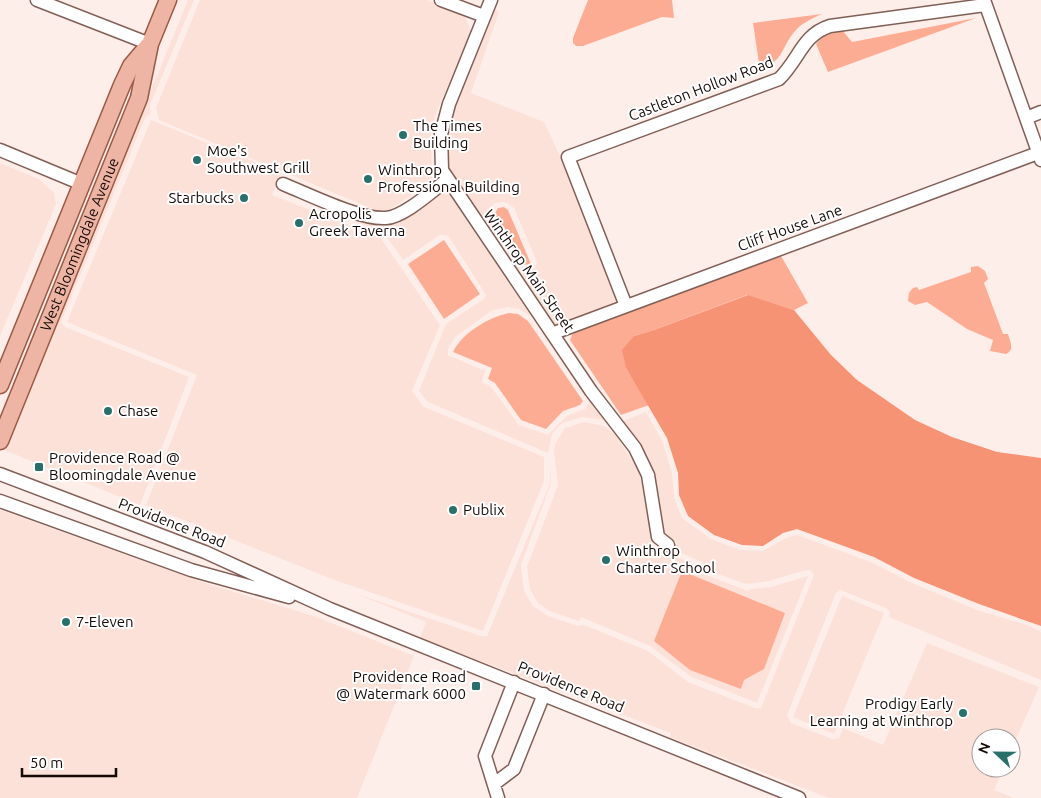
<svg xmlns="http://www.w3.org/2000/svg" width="1041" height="798" viewBox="0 0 1041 798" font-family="Ubuntu,sans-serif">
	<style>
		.built { fill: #fce1d8; fill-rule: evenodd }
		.green { fill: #fdac94 }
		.water { fill: #f79375 }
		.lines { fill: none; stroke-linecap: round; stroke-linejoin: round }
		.minor-casing { stroke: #805f56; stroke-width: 15 }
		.major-casing { stroke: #9b5946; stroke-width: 19 }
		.minor { stroke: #fff; stroke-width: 12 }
		.major { stroke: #eeb5a4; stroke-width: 16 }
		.poi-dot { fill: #28716b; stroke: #fff; stroke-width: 2 }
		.labels { text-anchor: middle; stroke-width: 4; stroke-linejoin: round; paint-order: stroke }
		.street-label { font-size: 15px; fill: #150906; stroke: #fff }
		.poi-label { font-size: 15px; fill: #150906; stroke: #fff; text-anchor: start }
	</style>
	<rect width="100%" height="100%" fill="#feeeea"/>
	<!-- built -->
	<path class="built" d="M 188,0 L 194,0 L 150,105 L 150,114 L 145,118 L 61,322 L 65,327 L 189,377 L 140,505 L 4,450 Z
		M 200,0 L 427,0 L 464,14 L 471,32 L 436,113 L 430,137 L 433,178 L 428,184 L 389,210 L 375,210 L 159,120 L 156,108 Z
		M 495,10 L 499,12 L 471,93 L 544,122 L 561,158 L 617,302 L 556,325 L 449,169 L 448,136 L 456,106 ZM 505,202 L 514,208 L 537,262 L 535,268 L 528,271 L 521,270 L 515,264 L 486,218 L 490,207 L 495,203 Z
		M 151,120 L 281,173 L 272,195 L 380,237 L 440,325 L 412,391 L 424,407 L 544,457 L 544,481 L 483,631 L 332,579 L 146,505 L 197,375 L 67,322 Z
		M 0,163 L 39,179 L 54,193 L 56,204 L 0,336 Z
		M 281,190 L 362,222 L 387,225 L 410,216 L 446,190 L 551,341 L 583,391 L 534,318 L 519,309 L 507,307 L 491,311 L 454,338 L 448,350 L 448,355 L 485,371 L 482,382 L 491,387 L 519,425 L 548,435 L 567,416 L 585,409 L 589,403 L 588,398 L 605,420 L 582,417 L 562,423 L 552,434 L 548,453 L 428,402 L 419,391 L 446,324 L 484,299 L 486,295 L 449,237 L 446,235 L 440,235 L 403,260 L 384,233 Z
		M 646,412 L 662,440 L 672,473 L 674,497 L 682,518 L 711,539 L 740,550 L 763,551 L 786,538 L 797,535 L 871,562 L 912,583 L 977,610 L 1030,626 L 1041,632 L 1041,680 L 889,617 L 890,612 L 886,608 L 840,590 L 836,593 L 787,715 L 791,723 L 832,739 L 839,738 L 843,728 L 883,745 L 927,643 L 1039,687 L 1011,751 L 1011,738 L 981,738 L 981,768 L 1004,768 L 994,790 L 1014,798 L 829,798 L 670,737 L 671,733 L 420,638 L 426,622 L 354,593 L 481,636 L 487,636 L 550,483 L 550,464 L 551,483 L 521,565 L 524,591 L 533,606 L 548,616 L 578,626 L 584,625 L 648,651 L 688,682 L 755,708 L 761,708 L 814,575 L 810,570 L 802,571 L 769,581 L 746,584 L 704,569 L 702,562 L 674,550 L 677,543 L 665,535 L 655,473 L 641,445 L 623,421 Z
		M 584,422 L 604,426 L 615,434 L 638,470 L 645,494 L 653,547 L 698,566 L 696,571 L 748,591 L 750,589 L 771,587 L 808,576 L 757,703 L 690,676 L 650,646 L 581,617 L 579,621 L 549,611 L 538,603 L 530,590 L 527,567 L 558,485 L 554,452 L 555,444 L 565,428 Z
		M 0,510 L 205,583 L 314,616 L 414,656 L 357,798 L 0,798 Z
		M 842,596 L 884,613 L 834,734 L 793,717 Z"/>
	<!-- green -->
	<path class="green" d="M 588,0 L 672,0 L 674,18 L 662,17 L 583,46 L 576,46 L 573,43 L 573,38 Z
		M 822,14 C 813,18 802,23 796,30 C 779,49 787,58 760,70 L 753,23 Z
		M 976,18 L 828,72 L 816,44 L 824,35 L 843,31 L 852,42 Z
		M 504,207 L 508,210 L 531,264 L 523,265 L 520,261 L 492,218 L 498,208 Z
		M 444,240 L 480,294 L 444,319 L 408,264 Z
		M 781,256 L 808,303 L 794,310 L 747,295 L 654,330 L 634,336 L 626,368 L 649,405 L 621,415 L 570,340 L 573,333 Z
		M 978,266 L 985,271 L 988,279 L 984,283 L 1003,334 L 1008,334 C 1010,341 1015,350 1006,354 L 990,351 L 993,340 L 967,329 L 927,302 L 915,305 L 908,301 L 909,293 L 913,288 L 917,287 L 919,290 L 971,272 L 971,267 Z
		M 509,313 L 518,314 L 528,321 L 583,401 L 580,405 L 563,411 L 546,429 L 521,420 L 495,383 L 488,379 L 492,368 L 453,352 C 462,333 489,317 509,313 Z
		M 682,571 L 785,613 L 764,669 L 744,680 L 741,689 L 690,670 L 654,641 Z"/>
	<!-- water -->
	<path class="water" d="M 748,295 L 794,310 L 831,355 L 857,380 L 915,420 L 952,437 L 997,452 L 1041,458 L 1041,626 L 979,604 L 914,578 L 874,557 L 797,529 L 783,533 L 763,546 L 742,545 L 714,535 L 688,516 L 679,495 L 678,473 L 667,438 L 626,368 L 622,350 L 634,336 L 654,330 Z"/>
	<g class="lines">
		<defs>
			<path id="minor" d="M 37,0 L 150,44
				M 441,0 L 484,16
				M 491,0 L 449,104 L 441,134 L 442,170 L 591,391 L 635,448 L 648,475 L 658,537 L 668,545
				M 984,0 L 1041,160
				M 1026,118 L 1041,112
				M 0,150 L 82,184
				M 283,184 C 308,194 360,220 386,218 C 404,217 432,191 448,179
				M 626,306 L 568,157 L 779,79 C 799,60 802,35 830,26 L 985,5
				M 554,333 L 1038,153
				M 0,474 L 205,552 L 330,609 L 799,798
				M 0,501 L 191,570 L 289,597
				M 494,784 L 514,769 L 544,694
				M 498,798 L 485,756 L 514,682"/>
			<g id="major">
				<path d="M 0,385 L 122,85 L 131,66 L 148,46"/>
				<path id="s1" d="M 0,441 L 139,98 L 150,44 L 168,0"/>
			</g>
		</defs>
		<!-- minor casing -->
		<use href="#minor" class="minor-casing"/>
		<!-- major casing -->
		<use href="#major" class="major-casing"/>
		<!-- minor -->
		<use href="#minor" class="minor"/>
		<!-- major -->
		<use href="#major" class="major"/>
	</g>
	<!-- markers -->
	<g class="poi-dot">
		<circle cx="403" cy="135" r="5"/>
		<circle cx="197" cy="160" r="5"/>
		<circle cx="368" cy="179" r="5"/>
		<circle cx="244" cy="198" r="5"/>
		<circle cx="299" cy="223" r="5"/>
		<circle cx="108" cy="411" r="5"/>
		<rect x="34" y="462" width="10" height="10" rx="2.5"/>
		<circle cx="453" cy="510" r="5"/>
		<circle cx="606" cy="560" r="5"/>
		<circle cx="66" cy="622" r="5"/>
		<rect x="471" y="681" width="10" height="10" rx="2.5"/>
		<circle cx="963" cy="713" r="5"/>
	</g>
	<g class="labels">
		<!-- street labels -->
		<g class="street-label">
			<text transform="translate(701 89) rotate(-21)" y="5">Castleton Hollow Road</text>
			<text transform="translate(790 228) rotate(-20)" y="5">Cliff House Lane</text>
			<text dy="5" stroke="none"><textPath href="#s1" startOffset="212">West Bloomingdale Avenue</textPath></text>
			<text transform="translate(529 271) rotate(55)" y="5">Winthrop Main Street</text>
			<text transform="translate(172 523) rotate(21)" y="5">Providence Road</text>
			<text transform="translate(571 687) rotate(22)" y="5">Providence Road</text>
		</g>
		<!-- poi labels -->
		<g class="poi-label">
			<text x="413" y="131">The Times<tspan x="413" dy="17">Building</tspan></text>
			<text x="207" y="156">Moe's<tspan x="207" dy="17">Southwest Grill</tspan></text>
			<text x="378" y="175">Winthrop<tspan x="378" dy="17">Professional Building</tspan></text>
			<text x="234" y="203" text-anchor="end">Starbucks</text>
			<text x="309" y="219">Acropolis<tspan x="309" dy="17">Greek Taverna</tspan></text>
			<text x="118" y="416">Chase</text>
			<text x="49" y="463">Providence Road @<tspan x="49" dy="17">Bloomingdale Avenue</tspan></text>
			<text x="463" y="515">Publix</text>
			<text x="616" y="556">Winthrop<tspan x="616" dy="17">Charter School</tspan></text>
			<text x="76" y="627">7-Eleven</text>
			<text x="466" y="682" text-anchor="end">Providence Road<tspan x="466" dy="17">@ Watermark 6000</tspan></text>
			<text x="953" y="709" text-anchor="end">Prodigy Early<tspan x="953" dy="17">Learning at Winthrop</tspan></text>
		</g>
	</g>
	<!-- north arrow -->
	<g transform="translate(996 753) rotate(292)"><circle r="24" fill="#ffffff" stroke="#a19d9b"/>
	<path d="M0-4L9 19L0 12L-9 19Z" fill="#28716b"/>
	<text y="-8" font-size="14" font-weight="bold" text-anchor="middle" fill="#150906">N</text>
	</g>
	<!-- scale -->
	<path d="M22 768v8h94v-8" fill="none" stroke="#150906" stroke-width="2.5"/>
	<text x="30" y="768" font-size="15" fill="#150906" stroke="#ffffff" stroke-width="4" paint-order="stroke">50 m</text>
</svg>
